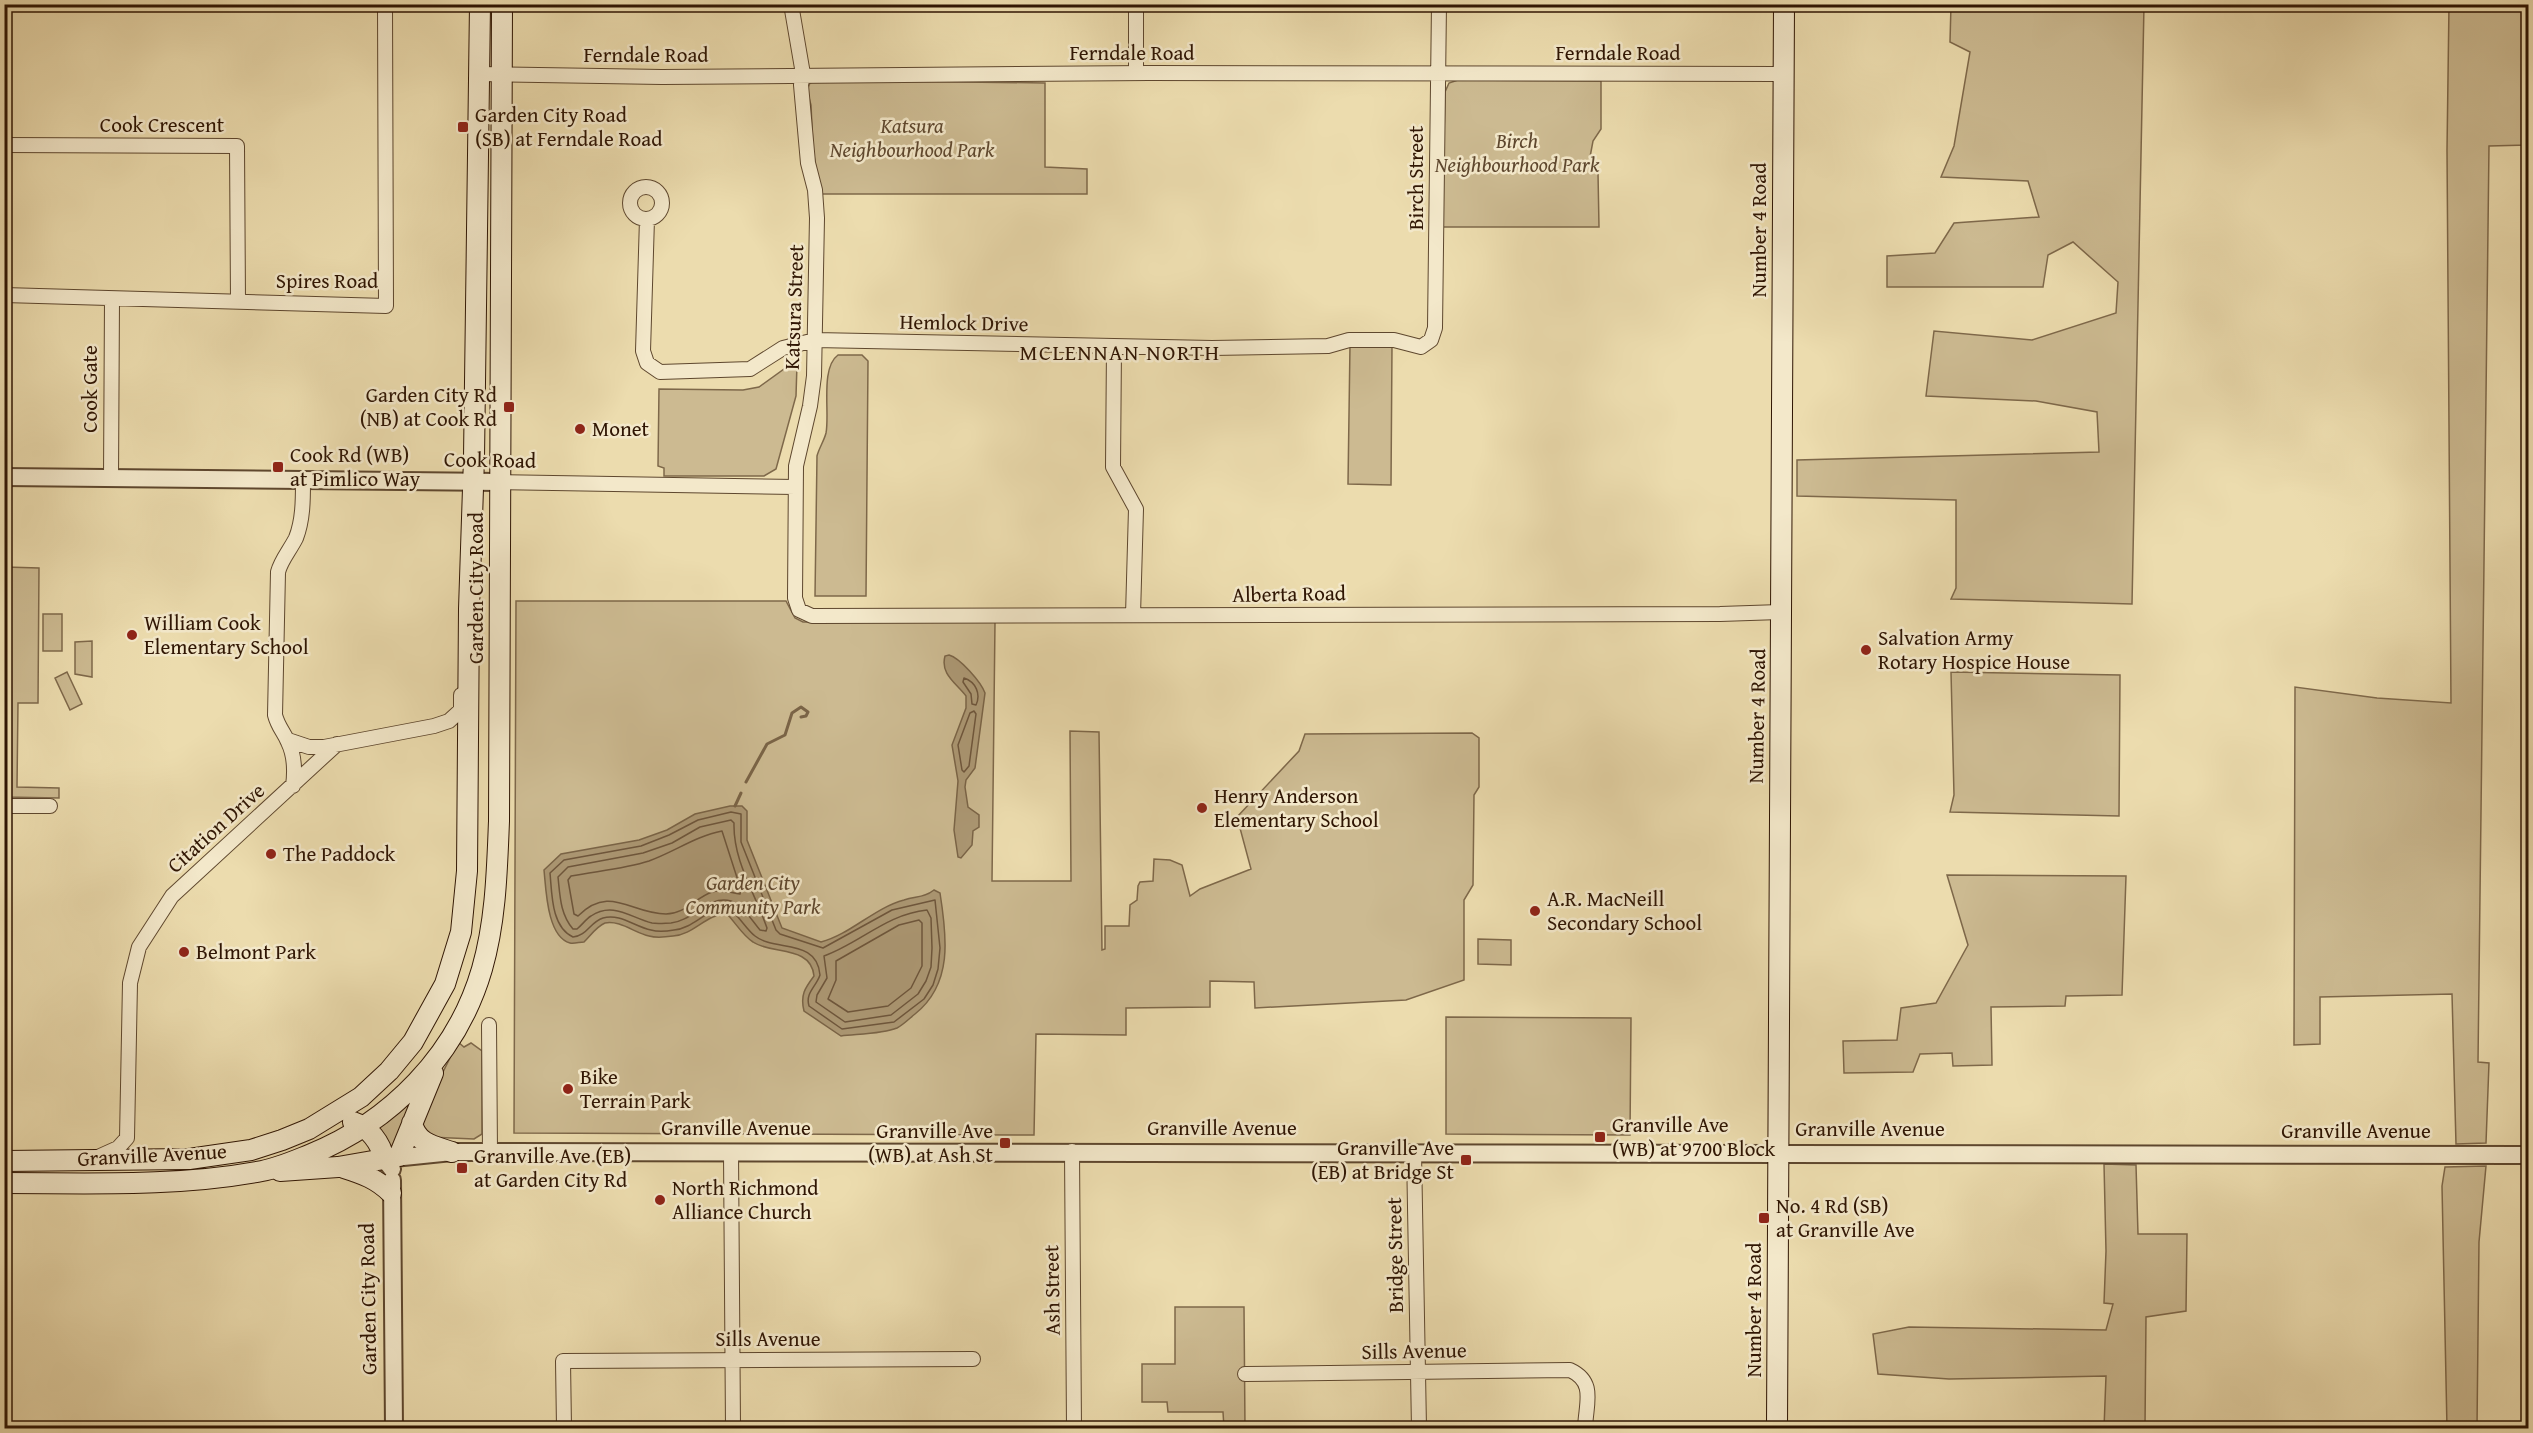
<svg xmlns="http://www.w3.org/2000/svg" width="2533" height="1433" viewBox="0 0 2533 1433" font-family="'Gentium Book Plus',serif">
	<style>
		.green { fill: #ccba91; stroke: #7e684a; stroke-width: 1.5 }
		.water { fill: #ac9874; stroke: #7a6447; stroke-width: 1.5 }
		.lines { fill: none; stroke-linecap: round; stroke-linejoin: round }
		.shore { stroke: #6e563c; stroke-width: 1.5 }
		.stream { stroke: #7a6447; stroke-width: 3 }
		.minor-casing { stroke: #5e472e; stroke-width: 16 }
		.tertiary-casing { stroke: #5e472e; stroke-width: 20 }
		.secondary-casing { stroke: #2f1503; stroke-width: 22 }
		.minor { stroke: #f3e8ca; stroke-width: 14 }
		.tertiary { stroke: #f3e8ca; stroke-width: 16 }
		.secondary { stroke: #f3e8ca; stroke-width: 20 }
		.poi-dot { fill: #8f2418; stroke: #f3e8ca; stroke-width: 2 }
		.labels { text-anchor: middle; stroke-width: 5; stroke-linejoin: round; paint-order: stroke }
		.street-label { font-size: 21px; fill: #2f1503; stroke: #f3e8ca }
		.poi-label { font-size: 21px; fill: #2f1503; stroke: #f3e8ca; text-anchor: start }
		.park-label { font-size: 21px; font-style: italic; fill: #5e472e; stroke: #f3e8ca }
		.neighbourhood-label { font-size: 22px; letter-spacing: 1.5px; fill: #2f1503; stroke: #f3e8ca }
	</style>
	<rect width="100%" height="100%" fill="#ecdcae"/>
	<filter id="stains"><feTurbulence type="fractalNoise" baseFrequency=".00333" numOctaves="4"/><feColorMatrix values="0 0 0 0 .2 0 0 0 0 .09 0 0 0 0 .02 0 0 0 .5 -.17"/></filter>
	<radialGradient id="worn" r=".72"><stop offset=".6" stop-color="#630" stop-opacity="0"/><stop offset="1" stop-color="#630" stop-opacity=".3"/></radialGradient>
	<!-- green -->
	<path class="green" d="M 1951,5 L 2144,5 L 2132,604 L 1951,599 L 1956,588 L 1956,500 L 1797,496 L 1797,460 L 2099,452 L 2097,412 L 2036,401 L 1926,396 L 1934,331 L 2032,340 L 2116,313 L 2118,282 L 2073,242 L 2048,255 L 2043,287 L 1887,287 L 1887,256 L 1935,253 L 1954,223 L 2039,217 L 2028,181 L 1941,177 L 1954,146 L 1970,52 L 1950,42 Z
		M 2449,5 L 2528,5 L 2528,145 L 2489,146 L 2478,1062 L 2489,1063 L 2486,1143 L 2456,1144 L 2452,994 L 2320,997 L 2320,1044 L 2294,1045 L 2295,687 L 2377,698 L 2451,703 L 2447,150 Z
		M 817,80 L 1045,83 L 1045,167 L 1087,169 L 1087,194 L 820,194 L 813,149 L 811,105 L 807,90 L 810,83 Z
		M 1458,80 L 1601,81 L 1601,129 L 1593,141 L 1590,157 L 1598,173 L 1599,227 L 1442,227 L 1445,92 L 1449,83 Z
		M 1350,345 L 1392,346 L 1391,485 L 1348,484 Z
		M 838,355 L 862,355 L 868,361 L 866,596 L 815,596 L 817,456 C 819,448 824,441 826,433 C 830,413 820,368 838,355 Z
		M 791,364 L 797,364 L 796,396 L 776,469 L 764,476 L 664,476 L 664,468 L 658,466 L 659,389 L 743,390 L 759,387 Z
		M 5,567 L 39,568 L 38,703 L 18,703 L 17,787 L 59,788 L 59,798 L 5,797 Z
		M 516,601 L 786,601 L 795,618 L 803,622 L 995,622 L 992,881 L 1071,881 L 1070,731 L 1099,732 L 1102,950 L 1105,949 L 1105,926 L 1129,926 L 1130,905 L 1137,900 L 1138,886 L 1140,882 L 1153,881 L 1154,859 L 1170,860 L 1182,865 L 1190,896 L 1200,889 L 1251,869 L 1237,817 L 1299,751 L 1305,734 L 1472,733 L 1479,738 L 1479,787 L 1474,795 L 1473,885 L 1464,900 L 1464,980 L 1406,1000 L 1255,1008 L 1254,982 L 1210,981 L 1210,1007 L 1126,1008 L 1126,1035 L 1036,1034 L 1034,1135 L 514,1133 Z
		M 43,614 L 62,614 L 62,651 L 43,651 Z
		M 92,641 L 92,677 L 75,674 L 75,642 Z
		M 67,672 L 82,704 L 70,710 L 55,678 Z
		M 1951,672 L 2120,675 L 2119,816 L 1950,812 L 1954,795 Z
		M 1947,875 L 2126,876 L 2122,995 L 2066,996 L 2065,1006 L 1991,1007 L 1992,1065 L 1953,1066 L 1952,1053 L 1920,1054 L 1913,1072 L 1844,1073 L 1843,1041 L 1897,1040 L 1901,1008 L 1936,1003 L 1968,945 Z
		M 1478,939 L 1511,940 L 1511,965 L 1478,964 Z
		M 1446,1017 L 1631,1018 L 1630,1135 L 1446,1134 Z
		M 458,1042 L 464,1047 L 471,1043 L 482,1051 L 482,1134 L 474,1139 L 429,1137 L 422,1129 L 421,1116 Z
		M 417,1093 L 395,1149 L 390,1148 L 373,1129 Z
		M 2104,1164 L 2136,1165 L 2138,1234 L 2187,1234 L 2186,1311 L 2146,1317 L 2145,1428 L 2104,1428 L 2106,1376 L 1949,1379 L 1878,1374 L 1873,1334 L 1909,1327 L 2106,1330 L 2113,1304 L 2104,1303 L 2106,1251 Z
		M 2486,1166 L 2479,1242 L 2477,1428 L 2447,1428 L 2442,1186 L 2445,1167 Z
		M 1175,1307 L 1244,1307 L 1245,1428 L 1224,1428 L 1223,1412 L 1168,1412 L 1167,1402 L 1142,1402 L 1142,1364 L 1175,1364 Z"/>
	<!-- water -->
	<path class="water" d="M 949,655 C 960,658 981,682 985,693 L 975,768 L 966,780 L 965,787 L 968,807 L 979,815 L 979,827 L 973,831 L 972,845 L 961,858 L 958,857 L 954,830 L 958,781 L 952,745 L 966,708 L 966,696 C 956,683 940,674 945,656 Z
		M 730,806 L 742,806 L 747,811 L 747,840 L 782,928 L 821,942 C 851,934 874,908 904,900 C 916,896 924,898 934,890 L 940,893 C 947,937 953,984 915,1014 C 910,1018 903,1025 897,1028 C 882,1034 857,1034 841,1036 L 804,1011 C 800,995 805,988 814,976 C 811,945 772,955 753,942 C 743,936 735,922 727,914 C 707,913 694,935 673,936 C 666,937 656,938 649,936 C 635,933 620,920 605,923 C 597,926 590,936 584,942 C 580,942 574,944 570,943 C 547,937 546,889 544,870 L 561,854 L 639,840 L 667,830 L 695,814 Z"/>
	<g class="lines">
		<!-- shore -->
		<path class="shore" d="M 964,678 C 976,682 981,694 976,705 L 972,704 L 971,694 L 963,682 Z
			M 974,711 L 976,714 L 969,766 L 964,772 L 962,770 L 958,745 L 970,713 Z
			M 731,812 L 741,814 L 741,842 L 776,930 L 780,934 L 823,948 L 892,910 L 935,900 L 940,948 L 938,969 L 933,985 L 924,999 L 894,1022 L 842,1029 L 809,1006 C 805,993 816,987 820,975 C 817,938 775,952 755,936 C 745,928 739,915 728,908 C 707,907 695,928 674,930 C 668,931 658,932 651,930 C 635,927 620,913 603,918 C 590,922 587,936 573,937 C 551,927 552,893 550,873 L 564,860 L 641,846 L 669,835 L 698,820 Z
			M 731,820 L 734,823 C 733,861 755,893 767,928 L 766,931 L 760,930 C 753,922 742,904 731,901 C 707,895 693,921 671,923 C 666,923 658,924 652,923 C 631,918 613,901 591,916 C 586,919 582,925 577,929 L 573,929 C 560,914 560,895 558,877 L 568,867 L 643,853 L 672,843 L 700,827 Z
			M 722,831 L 741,890 L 740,894 C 731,893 721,889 712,892 C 695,898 685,914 666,914 C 631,914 610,884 578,916 L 574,914 L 568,880 L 571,876 C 597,871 624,869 649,861 C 674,852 696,836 722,831 Z
			M 927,910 L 931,918 L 932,948 L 931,967 L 926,981 L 918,994 L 891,1015 L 845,1022 L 816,1002 L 817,995 L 827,978 L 824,956 C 860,943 887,914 927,910 Z
			M 919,920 L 922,923 L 922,966 L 911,988 L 888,1006 L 848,1012 L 828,999 L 836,980 L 836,961 L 899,925 Z"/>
		<!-- stream -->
		<path class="stream" d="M 746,782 L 767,744 L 785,735 L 792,713 L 801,707 L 808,712 L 806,716 L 801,717
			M 735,806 L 741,793"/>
		<defs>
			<path id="minor" d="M 791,4 L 803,74 L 801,85 L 808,163 L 815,190 L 817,218 L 814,376 L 810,406 L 796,466 L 795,598 L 799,610 L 812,616 L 1720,614 L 1781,612
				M 1136,73 L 1136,4
				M 479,74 L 662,77 L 1149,73 L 1784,74
				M 4,145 L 237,146 L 238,301
				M630 203a16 16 0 1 1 32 0a16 16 0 1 1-32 0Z
				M 647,219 L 643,351 L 647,363 L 660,372 L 750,369 L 783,348 L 815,340 L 1212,348 L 1328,346 L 1349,340 L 1394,340 L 1421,347 L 1431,340 L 1435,328 L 1439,4
				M 4,295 L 386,306 L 385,4
				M 1114,347 L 1113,467 L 1136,509 L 1133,615
				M 111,478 L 112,299
				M 500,482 L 795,487
				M 288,740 L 309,747 L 324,747 L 434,726 L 449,721 L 461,710 L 461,695
				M 293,786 C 295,771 295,756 288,742 C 284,732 278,727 275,715 L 278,572 C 281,560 290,550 296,538 C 303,520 303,500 303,481
				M 4,806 L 50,806
				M 489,1025 L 490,1152
				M 1072,1151 L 1074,1428
				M 731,1152 L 733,1428
				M 1414,1152 L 1419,1428
				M 98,1157 L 118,1148 L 127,1138 L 130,983 L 139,947 L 172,896 L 337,744
				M 1245,1374 L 1570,1370 C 1596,1382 1586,1403 1585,1428
				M 564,1428 L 563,1361 L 973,1359"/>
			<path id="tertiary" d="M 4,477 L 500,482
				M 392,1169 L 384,1159 L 452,1152 L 2528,1155
				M 392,1180 L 394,1428"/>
			<path id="secondary" d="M 353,1122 C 369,1127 381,1143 384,1159
				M 412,1123 C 417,1144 434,1146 452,1152
				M 399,1156 L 433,1073
				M 4,1161 L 189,1159 L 251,1150 L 282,1140 L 309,1129 L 361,1097 L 389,1071 L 413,1042 L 445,984 L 461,932 L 467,871 L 469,609 L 474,458 L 480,4
				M 344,1168 C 363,1174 377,1179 391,1193
				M 280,1171 L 338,1167 L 384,1159
				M 4,1183 C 90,1183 178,1187 262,1171 C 278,1168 294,1161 309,1155 C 391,1122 457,1055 482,969 C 496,920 497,870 499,821 L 502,4
				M 1777,1428 L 1784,4"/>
		</defs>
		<!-- minor casing -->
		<use href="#minor" class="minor-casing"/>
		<!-- tertiary casing -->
		<use href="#tertiary" class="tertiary-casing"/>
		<!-- secondary casing -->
		<use href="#secondary" class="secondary-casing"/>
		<!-- minor -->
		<use href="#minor" class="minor"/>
		<!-- tertiary -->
		<use href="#tertiary" class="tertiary"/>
		<!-- secondary -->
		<use href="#secondary" class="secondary"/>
	</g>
	<!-- markers -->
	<g class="poi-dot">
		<rect x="457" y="121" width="12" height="12" rx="3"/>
		<rect x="503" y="401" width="12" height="12" rx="3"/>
		<circle cx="580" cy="429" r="6"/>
		<rect x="272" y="461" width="12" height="12" rx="3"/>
		<circle cx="132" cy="635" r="6"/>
		<circle cx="1866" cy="650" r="6"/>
		<circle cx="1202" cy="808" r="6"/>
		<circle cx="271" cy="854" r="6"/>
		<circle cx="1535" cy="911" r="6"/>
		<circle cx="184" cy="952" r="6"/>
		<circle cx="568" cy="1089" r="6"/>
		<rect x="1594" y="1131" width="12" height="12" rx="3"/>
		<rect x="999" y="1137" width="12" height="12" rx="3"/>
		<rect x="1460" y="1154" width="12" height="12" rx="3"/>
		<rect x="456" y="1162" width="12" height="12" rx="3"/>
		<circle cx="660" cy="1200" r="6"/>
		<rect x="1758" y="1212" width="12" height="12" rx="3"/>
	</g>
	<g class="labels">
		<!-- street labels -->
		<g class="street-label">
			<text x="1132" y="60">Ferndale Road</text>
			<text x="1618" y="60">Ferndale Road</text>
			<text x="646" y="62">Ferndale Road</text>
			<text x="162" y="132">Cook Crescent</text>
			<text transform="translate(1416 178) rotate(-90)" y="7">Birch Street</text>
			<text transform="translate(1759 230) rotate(-90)" y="7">Number 4 Road</text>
			<text x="327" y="288">Spires Road</text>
			<text transform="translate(794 307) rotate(-88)" y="7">Katsura Street</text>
			<text transform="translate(964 323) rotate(1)" y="7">Hemlock Drive</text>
			<text transform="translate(90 389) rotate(-90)" y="7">Cook Gate</text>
			<text transform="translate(490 460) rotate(1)" y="7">Cook Road</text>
			<text transform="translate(476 588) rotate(-90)" y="7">Garden City Road</text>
			<text transform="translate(1289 594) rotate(-1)" y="7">Alberta Road</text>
			<text transform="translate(1757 716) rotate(-89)" y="7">Number 4 Road</text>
			<text transform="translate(216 828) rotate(-42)" y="7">Citation Drive</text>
			<text x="736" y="1135">Granville Avenue</text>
			<text x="1222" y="1135">Granville Avenue</text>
			<text x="1870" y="1136">Granville Avenue</text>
			<text x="2356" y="1138">Granville Avenue</text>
			<text transform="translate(152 1155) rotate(-3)" y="7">Granville Avenue</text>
			<text transform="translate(1395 1255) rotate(-91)" y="7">Bridge Street</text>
			<text transform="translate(1052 1290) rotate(-91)" y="7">Ash Street</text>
			<text transform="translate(368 1299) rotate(-91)" y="7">Garden City Road</text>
			<text transform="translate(1754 1310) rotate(-90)" y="7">Number 4 Road</text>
			<text x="768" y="1346">Sills Avenue</text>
			<text transform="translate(1414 1351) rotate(-1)" y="7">Sills Avenue</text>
		</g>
		<!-- poi labels -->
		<g class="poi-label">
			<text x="475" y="122">Garden City Road<tspan x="475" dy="24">(SB) at Ferndale Road</tspan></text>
			<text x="497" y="402" text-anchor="end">Garden City Rd<tspan x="497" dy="24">(NB) at Cook Rd</tspan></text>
			<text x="592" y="436">Monet</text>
			<text x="290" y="462">Cook Rd (WB)<tspan x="290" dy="24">at Pimlico Way</tspan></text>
			<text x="144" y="630">William Cook<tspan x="144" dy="24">Elementary School</tspan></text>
			<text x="1878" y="645">Salvation Army<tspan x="1878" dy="24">Rotary Hospice House</tspan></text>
			<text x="1214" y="803">Henry Anderson<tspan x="1214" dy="24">Elementary School</tspan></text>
			<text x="283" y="861">The Paddock</text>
			<text x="1547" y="906">A.R. MacNeill<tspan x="1547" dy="24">Secondary School</tspan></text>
			<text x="196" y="959">Belmont Park</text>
			<text x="580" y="1084">Bike<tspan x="580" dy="24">Terrain Park</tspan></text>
			<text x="1612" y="1132">Granville Ave<tspan x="1612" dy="24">(WB) at 9700 Block</tspan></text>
			<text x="993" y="1138" text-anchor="end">Granville Ave<tspan x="993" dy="24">(WB) at Ash St</tspan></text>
			<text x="1454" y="1155" text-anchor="end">Granville Ave<tspan x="1454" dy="24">(EB) at Bridge St</tspan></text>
			<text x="474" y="1163">Granville Ave (EB)<tspan x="474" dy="24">at Garden City Rd</tspan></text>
			<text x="672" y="1195">North Richmond<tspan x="672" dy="24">Alliance Church</tspan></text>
			<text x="1776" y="1213">No. 4 Rd (SB)<tspan x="1776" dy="24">at Granville Ave</tspan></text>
		</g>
		<!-- park labels -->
		<g class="park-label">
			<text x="912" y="133">Katsura<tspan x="912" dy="24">Neighbourhood Park</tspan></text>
			<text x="1517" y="148">Birch<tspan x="1517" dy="24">Neighbourhood Park</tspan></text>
			<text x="753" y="890">Garden City<tspan x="753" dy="24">Community Park</tspan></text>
		</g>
		<!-- neighbourhood labels -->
		<g class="neighbourhood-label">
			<text x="1120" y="360">MCLENNAN NORTH</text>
		</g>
	</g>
	<!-- margin -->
	<rect width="2533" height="1433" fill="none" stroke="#ecdcae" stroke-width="24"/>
	<rect x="6" y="6" width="2521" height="1421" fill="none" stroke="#2f1503" stroke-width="3"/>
	<rect x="12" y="12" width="2509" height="1409" fill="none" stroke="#2f1503" stroke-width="1.5"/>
	<rect width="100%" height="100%" filter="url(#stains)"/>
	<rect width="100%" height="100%" fill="url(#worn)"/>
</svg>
